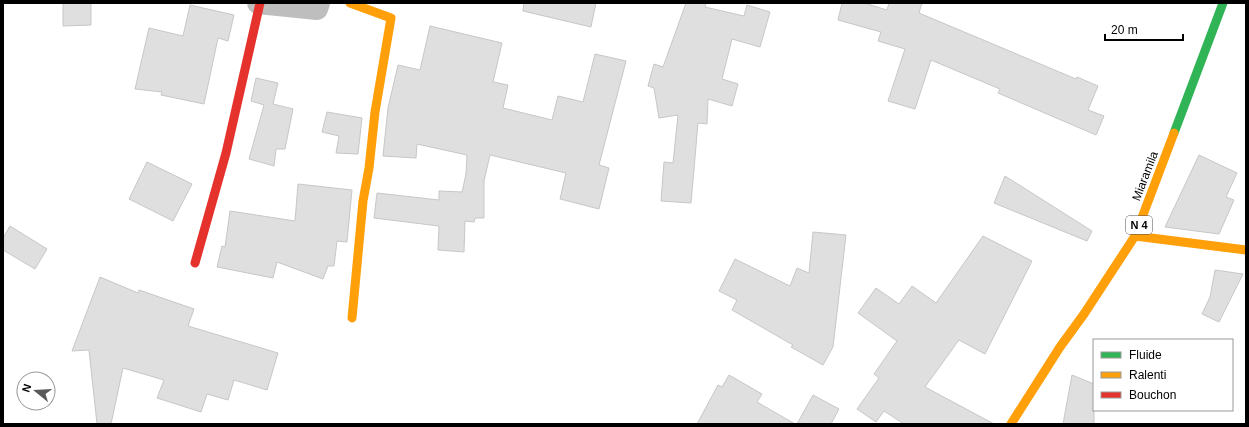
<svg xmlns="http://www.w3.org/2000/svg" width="1249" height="427" viewBox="0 0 1249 427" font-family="Arial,sans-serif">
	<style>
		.building { fill: #dfdfdf; stroke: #c7c7c7 }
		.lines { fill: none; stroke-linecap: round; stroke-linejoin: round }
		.street { stroke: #bebebe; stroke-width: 22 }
		.fast { stroke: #30b455; stroke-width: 9 }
		.slow { stroke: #ff9f0a; stroke-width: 9 }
		.jam { stroke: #e5322d; stroke-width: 9 }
		.labels { text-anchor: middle; stroke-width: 4; stroke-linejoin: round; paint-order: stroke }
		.shield { fill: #fff; stroke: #4c4c4c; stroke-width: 1 }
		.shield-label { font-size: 11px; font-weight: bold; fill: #000 }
		.street-label { font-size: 12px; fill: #000; stroke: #fff }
	</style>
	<rect width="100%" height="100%" fill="#fff"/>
	<!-- building -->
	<path class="building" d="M 63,3 L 91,3 L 91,25 L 63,26 Z
		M 524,3 L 596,3 L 591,27 L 523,11 Z
		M 686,3 L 706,3 L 705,7 L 744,16 L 747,5 L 770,12 L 760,47 L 732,39 L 722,79 L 738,84 L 732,106 L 708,99 L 707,124 L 698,123 L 691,203 L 661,201 L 664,162 L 673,163 L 678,115 L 659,118 L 654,88 L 648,86 L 654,64 L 663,67 Z
		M 842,3 L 864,3 L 887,10 L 889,3 L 922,3 L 919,13 L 1076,79 L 1077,77 L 1098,86 L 1088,110 L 1104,116 L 1096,135 L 998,93 L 1000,89 L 931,60 L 915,109 L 888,101 L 905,49 L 878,41 L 881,32 L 838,20 Z
		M 190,5 L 234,15 L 228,41 L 218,38 L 204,104 L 161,95 L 162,92 L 135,89 L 149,28 L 183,36 Z
		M 430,26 L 502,43 L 493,82 L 508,85 L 503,108 L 552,120 L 558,96 L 583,102 L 595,54 L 626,61 L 599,165 L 609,168 L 599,209 L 560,199 L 566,173 L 490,155 L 484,181 L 484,218 L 475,218 L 474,222 L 465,221 L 464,252 L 438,250 L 439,226 L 374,218 L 377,193 L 439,200 L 439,191 L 462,192 L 466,174 L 467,155 L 417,144 L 416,158 L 383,156 L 388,108 L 398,65 L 420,70 Z
		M 256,78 L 278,83 L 273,104 L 293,109 L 285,149 L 276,149 L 274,166 L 249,159 L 264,105 L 251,101 Z
		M 327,112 L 362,118 L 358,154 L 336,153 L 339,136 L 322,132 Z
		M 1199,155 L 1237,173 L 1226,197 L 1234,200 L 1219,234 L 1165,227 Z
		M 147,162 L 192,184 L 173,221 L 129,199 Z
		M 1005,176 L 1092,231 L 1087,241 L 994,203 Z
		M 298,184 L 352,190 L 347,242 L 337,241 L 334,266 L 328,266 L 323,279 L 277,262 L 273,278 L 217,267 L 222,246 L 225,247 L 230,211 L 295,221 Z
		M 10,226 L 47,249 L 35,269 L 3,250 L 3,238 Z
		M 813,232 L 846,235 L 833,347 L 823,365 L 791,347 L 793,345 L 732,310 L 737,300 L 719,291 L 735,259 L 790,286 L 797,268 L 809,273 Z
		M 983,236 L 1032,261 L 985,354 L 959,340 L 925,387 L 994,424 L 904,424 L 884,411 L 876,422 L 857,409 L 879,378 L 874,374 L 897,341 L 858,313 L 876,288 L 899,304 L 912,286 L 936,303 Z
		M 1215,270 L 1243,274 L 1219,322 L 1202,314 L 1210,297 Z
		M 100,277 L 138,293 L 139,290 L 194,309 L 188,326 L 278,353 L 267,390 L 234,380 L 228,400 L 207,394 L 201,412 L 157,398 L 164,380 L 123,368 L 111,424 L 97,424 L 89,350 L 72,351 Z
		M 729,375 L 762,394 L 757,402 L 795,424 L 697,424 L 718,385 L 722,387 Z
		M 1072,375 L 1094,384 L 1094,424 L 1063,424 Z
		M 813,395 L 839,409 L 831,424 L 797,424 Z"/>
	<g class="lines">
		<!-- street -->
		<path class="street" d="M 258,3 L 317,9 L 319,3"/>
		<!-- fast -->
		<path class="fast" d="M 1174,133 L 1223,3"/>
		<!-- slow -->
		<path class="slow" d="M 350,3 L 391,18 L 375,112 L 369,168 L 363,201 L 352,318
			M 1135,236 L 1246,250
			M 1011,424 L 1060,347 L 1084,314 L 1135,236 L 1174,133"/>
		<!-- jam -->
		<path class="jam" d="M 195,263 L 226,153 L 260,3"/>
	</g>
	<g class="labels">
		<!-- shield labels -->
		<rect class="shield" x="1126" y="216" width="26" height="18" rx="3"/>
		<g class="shield-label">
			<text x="1139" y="229">N 4</text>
		</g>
		<!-- street labels -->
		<g class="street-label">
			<text transform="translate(1145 176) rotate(-69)" y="4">Miaramila</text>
		</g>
	</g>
	<!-- border -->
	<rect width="1249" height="427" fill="none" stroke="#000000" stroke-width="8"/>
	<!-- legend -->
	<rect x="1093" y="339" width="140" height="72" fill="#ffffff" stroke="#999999"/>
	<rect x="1101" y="352" width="20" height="6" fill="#30b455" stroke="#999999"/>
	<text x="1129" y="359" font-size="12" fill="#000000">Fluide</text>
	<rect x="1101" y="372" width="20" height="6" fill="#ff9f0a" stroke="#999999"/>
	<text x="1129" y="379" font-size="12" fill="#000000">Ralenti</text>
	<rect x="1101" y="392" width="20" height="6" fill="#e5322d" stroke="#999999"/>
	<text x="1129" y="399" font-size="12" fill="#000000">Bouchon</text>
	<!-- north arrow -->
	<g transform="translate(36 391) rotate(288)"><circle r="19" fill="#ffffff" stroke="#999999"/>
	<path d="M0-3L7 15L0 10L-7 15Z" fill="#595959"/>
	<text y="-6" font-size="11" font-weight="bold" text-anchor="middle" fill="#000000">N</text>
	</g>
	<!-- scale -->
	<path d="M1105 34v6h78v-6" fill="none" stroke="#000000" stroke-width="2"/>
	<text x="1111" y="34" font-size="12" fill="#000000" stroke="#ffffff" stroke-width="3" paint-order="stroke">20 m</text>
</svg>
